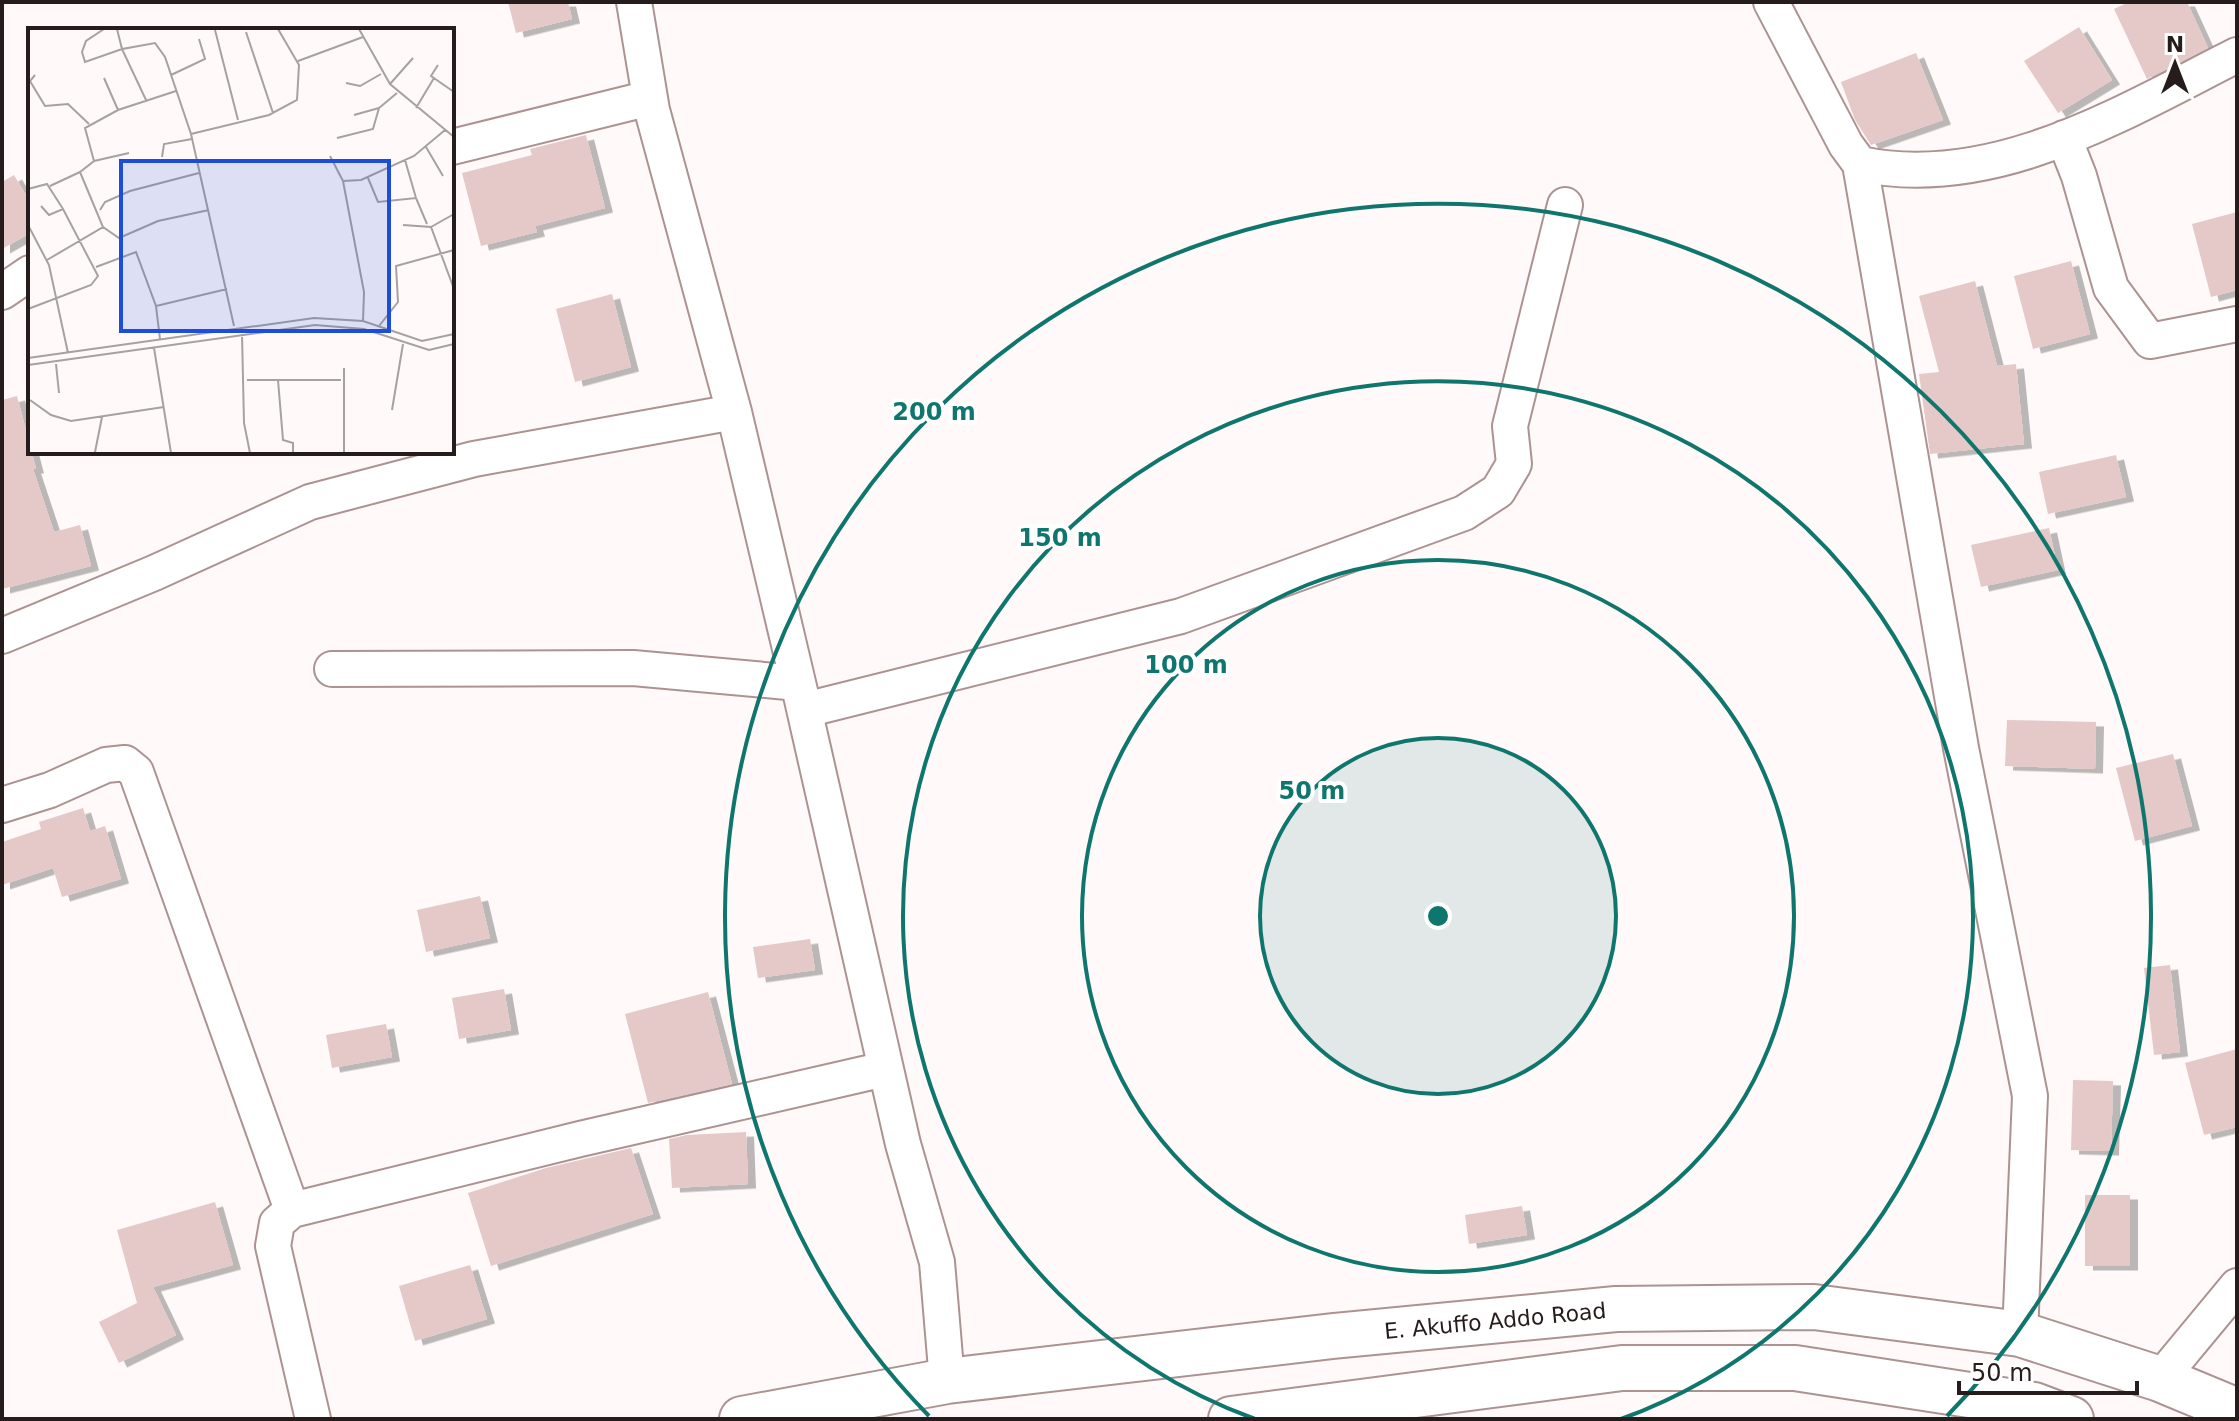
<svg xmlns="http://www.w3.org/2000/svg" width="2239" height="1421" viewBox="0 0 2239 1421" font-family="'DejaVu Sans',sans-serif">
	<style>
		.building { fill: #e4c9c8; filter: url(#shadow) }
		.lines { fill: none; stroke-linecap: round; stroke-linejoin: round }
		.minor-casing { stroke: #ac9392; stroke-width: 38 }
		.major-casing { stroke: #ac9392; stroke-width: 48 }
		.minor { stroke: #fff; stroke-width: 34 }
		.major { stroke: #fff; stroke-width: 44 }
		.ring { fill: none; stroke: #0f766e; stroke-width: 4 }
		.labels { text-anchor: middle; stroke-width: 8; stroke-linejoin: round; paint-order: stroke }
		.street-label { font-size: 22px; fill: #251c1b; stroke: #fff }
		.inset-road { fill: none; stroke: #a8a1a0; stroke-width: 2 }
		.view { fill: #1d4ed8; fill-opacity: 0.15; stroke: #1d4ed8; stroke-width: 4 }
		.inset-edge { fill: none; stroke: #251c1b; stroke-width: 4 }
		.centre { fill: #0f766e; stroke: #fff; stroke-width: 4 }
		.ring-label { font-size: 24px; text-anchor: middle; font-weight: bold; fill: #0f766e; stroke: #fff; stroke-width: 8; stroke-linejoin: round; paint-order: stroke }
	</style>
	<defs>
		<filter id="shadow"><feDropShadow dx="8" dy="4.5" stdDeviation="0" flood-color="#0004"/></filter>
	</defs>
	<rect width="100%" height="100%" fill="#fff9f9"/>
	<!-- building -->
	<path class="building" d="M 508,2 L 568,2 L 572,19 L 516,33 Z
		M 2129,2 L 2187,2 L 2208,48 L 2147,79 L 2114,9 Z
		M 2079,27 L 2112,80 L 2058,113 L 2024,61 Z
		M 1916,53 L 1943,120 L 1871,145 L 1855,120 L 1841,82 Z
		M 586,135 L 605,208 L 535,226 L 537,232 L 481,246 L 462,173 L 532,155 L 530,149 Z
		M 14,175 L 30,202 L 30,233 L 2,249 L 2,182 Z
		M 2237,212 L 2237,290 L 2211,297 L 2192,224 Z
		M 2071,261 L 2090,334 L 2033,349 L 2014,276 Z
		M 1975,281 L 1997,366 L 2016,364 L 2024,444 L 1930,454 L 1919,374 L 1939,372 L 1919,296 Z
		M 612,294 L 631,367 L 575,382 L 556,309 Z
		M 17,396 L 36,469 L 33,469 L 54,532 L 80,525 L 91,566 L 2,589 L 2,400 Z
		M 2116,455 L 2126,497 L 2048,514 L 2039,472 Z
		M 2049,528 L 2058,570 L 1981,587 L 1971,545 Z
		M 2007,720 L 2096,722 L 2095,769 L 2005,766 Z
		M 2173,754 L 2192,826 L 2135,841 L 2116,768 Z
		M 83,808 L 90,831 L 105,826 L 121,879 L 62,897 L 53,868 L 2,885 L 2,842 L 41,829 L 39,822 Z
		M 480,896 L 490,938 L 426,952 L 417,910 Z
		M 810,939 L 815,970 L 758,978 L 753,947 Z
		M 2170,965 L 2180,1052 L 2154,1055 L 2144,968 Z
		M 504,989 L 511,1030 L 459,1039 L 452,998 Z
		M 708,992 L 732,1084 L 648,1103 L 625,1014 Z
		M 386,1024 L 392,1057 L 332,1068 L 326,1035 Z
		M 2237,1049 L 2237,1127 L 2204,1135 L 2185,1063 Z
		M 2073,1080 L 2113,1081 L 2111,1151 L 2071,1150 Z
		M 746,1132 L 748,1184 L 672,1188 L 669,1139 L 687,1135 Z
		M 631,1148 L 653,1214 L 491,1266 L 468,1193 L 546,1168 Z
		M 2085,1195 L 2130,1195 L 2130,1266 L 2085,1266 Z
		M 215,1202 L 233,1265 L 153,1287 L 176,1335 L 119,1363 L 99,1322 L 137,1303 L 117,1230 Z
		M 1522,1206 L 1527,1235 L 1469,1244 L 1465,1215 Z
		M 470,1265 L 487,1319 L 415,1341 L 399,1286 Z"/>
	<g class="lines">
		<defs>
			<path id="minor" d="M 634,2 L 652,110 L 734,412 L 800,691 L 903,1144 L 937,1262 L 947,1381
				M 1771,2 L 1846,145 L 1860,164 C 1993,192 2122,113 2237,55
				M 2064,138 L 2079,176 L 2111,288 L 2150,341 L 2237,324
				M 452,147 L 650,98
				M 1860,164 L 1961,748 L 2030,1096 L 2020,1334
				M 2,292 L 30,273
				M 2,636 L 154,573 L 310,502 L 474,459 L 734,412
				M 332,669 L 633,668 L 798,683
				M 805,710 L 1181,616 L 1464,513 L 1498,491 L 1514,464 L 1510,426 L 1565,205
				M 2,805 L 50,790 L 106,765 L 125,763 L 136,772 L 292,1210
				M 2160,1379 L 2237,1286
				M 313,1419 L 273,1246 L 277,1223 L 292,1210 L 580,1139 L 885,1069"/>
			<g id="major">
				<path id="s1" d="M 742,1419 L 947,1381 L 1333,1336 L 1616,1309 L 1814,1307 L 2020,1334 L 2160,1379 L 2237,1411"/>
				<path d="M 1231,1419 L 1622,1368 L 1795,1368 L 2034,1405 L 2071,1419"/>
			</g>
		</defs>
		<!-- minor casing -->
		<use href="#minor" class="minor-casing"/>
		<!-- major casing -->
		<use href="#major" class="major-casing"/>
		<!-- minor -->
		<use href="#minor" class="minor"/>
		<!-- major -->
		<use href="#major" class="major"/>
	</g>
	<!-- distance rings -->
	<circle cx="1438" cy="916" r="178" fill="#0f766e" fill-opacity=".12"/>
	<g class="ring">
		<circle cx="1438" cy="916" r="178"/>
		<circle cx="1438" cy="916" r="356"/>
		<path d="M1255 1419A535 535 0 1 1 1621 1419"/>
		<path d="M929 1416A713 713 0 1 1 1947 1416"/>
	</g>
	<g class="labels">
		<!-- street labels -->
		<g class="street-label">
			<text dy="8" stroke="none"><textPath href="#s1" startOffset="760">E. Akuffo Addo Road</textPath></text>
		</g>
	</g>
	<!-- overview -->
	<g transform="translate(28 28)">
		<rect width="426" height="426" fill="#fff9f9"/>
		<path class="inset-road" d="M 76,1 L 58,13 L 54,24 L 57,34 L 94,21 L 118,72M 89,1 L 94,21 L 127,15 L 137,29 L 163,106 L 206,298M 331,1 L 362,56 L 426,109M 187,2 L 210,92M 218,4 L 245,85M 270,33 L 335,9M 410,37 L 403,48 L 426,64M 7,47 L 2,53 L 17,78 L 40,76 L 61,96M 143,47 L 177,31 L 171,11M 76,50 L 90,82M 318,55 L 332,58 L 353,46M 362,56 L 385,30M 388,80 L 406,50M 326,87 L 351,80M 163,106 L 241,87 L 269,72 L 271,37 L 250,1M 309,110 L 345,101 L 351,80 L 369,65M 398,119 L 415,148M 302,128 L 315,153 L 333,152 L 386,128 L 417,102M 134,129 L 136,116 L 164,111M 377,132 L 388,170M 66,133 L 101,125M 340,150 L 350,174 L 388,170 L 399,196M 315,153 L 336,264 L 335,293M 22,158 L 52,144M 0,161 L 19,156 L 35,181M 72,182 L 77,174 L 102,163 L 171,145M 0,197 L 21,237 L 40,325M 375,197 L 403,199 L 426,261M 75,199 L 91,210 L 130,193 L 181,182M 403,199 L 426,186M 19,232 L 75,199 L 52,144 L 66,133 L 57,100 L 90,82 L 148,63M 68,239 L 108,224 L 128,278M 0,281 L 63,257 L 70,248 L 35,181 L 21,187 L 13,178M 351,298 L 370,274 L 368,238 L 426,222M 214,306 L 216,395 L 222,425M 132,311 L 128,278 L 199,261M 126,320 L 143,425M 0,330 L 286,290 L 335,293 L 394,313 L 426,306M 28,336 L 31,365M 0,337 L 287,297 L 336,301 L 401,322 L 426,316M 316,340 L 316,425M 219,352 L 313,352M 250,352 L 255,412 L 265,415 L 265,425M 2,372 L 23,387 L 43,393 L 136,379M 364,382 L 375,316M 67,424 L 74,389M 25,425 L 67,425"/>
		<path class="view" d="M 93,133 L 361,133 L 361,303 L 93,303 Z"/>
		<rect width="426" height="426" class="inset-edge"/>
	</g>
	<circle cx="1438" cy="916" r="12" class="centre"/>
	<g class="ring-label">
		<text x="934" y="420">200 m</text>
		<text x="1060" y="546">150 m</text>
		<text x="1186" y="673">100 m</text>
		<text x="1312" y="799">50 m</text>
	</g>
	<!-- border -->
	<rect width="2239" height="1421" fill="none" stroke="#251c1b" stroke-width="8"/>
	<!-- north arrow -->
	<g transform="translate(2175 64)" stroke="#ffffff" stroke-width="6" paint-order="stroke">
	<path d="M0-6L14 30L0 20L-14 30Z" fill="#251c1b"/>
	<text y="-12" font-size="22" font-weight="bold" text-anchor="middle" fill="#251c1b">N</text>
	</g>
	<!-- scale -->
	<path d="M1959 1381v12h178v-12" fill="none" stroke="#251c1b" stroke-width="4"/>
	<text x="1971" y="1381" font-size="24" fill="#251c1b" stroke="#ffffff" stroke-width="6" paint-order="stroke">50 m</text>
</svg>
